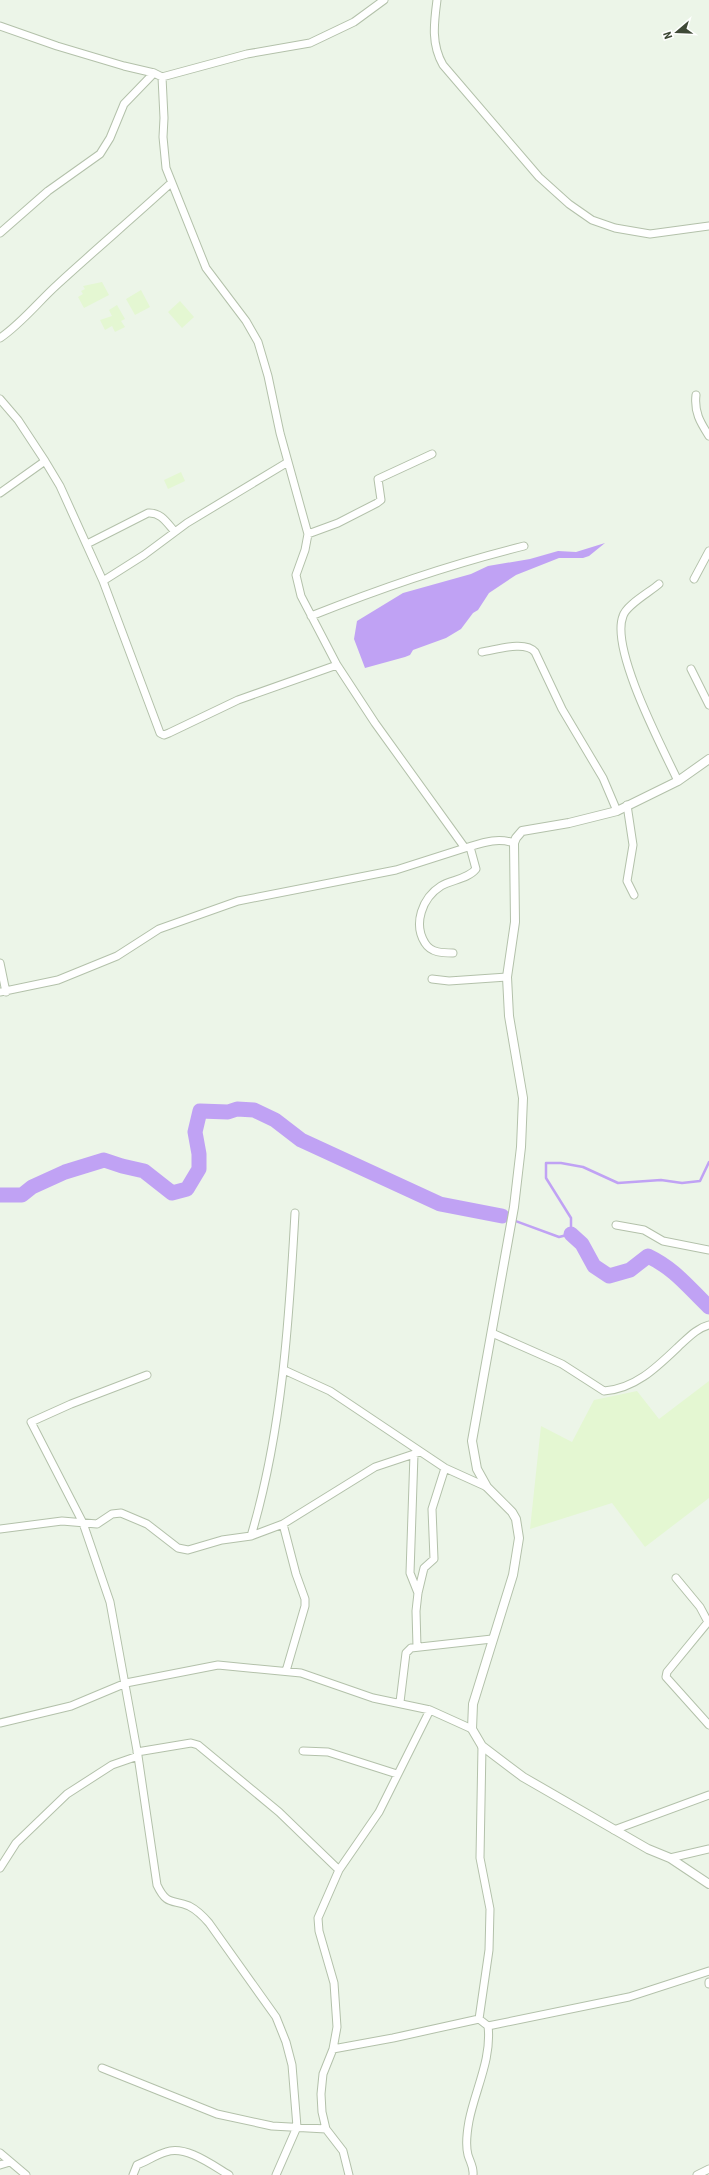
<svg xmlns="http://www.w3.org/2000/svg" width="709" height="2175" viewBox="0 0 709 2175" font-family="'Roboto Condensed',sans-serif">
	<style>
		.commercial { fill: #e4f7d2 }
		.water { fill: #c0a2f4 }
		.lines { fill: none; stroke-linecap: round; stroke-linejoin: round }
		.stream { stroke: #c0a2f4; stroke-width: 2.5 }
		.river { stroke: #c0a2f4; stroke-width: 15 }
		.minor-casing { stroke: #b3c1aa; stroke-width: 9 }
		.tertiary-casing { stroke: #b3c1aa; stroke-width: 10 }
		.minor { stroke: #fff; stroke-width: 7 }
		.tertiary { stroke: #fff; stroke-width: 8 }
	</style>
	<rect width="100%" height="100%" fill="#ecf5e8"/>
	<!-- commercial -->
	<path class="commercial" d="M 102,282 L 109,295 L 84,308 L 78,297 L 83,294 L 81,291 L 85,289 L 83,286 Z
		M 141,290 L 150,307 L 135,315 L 126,299 Z
		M 180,301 L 194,317 L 182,328 L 168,312 Z
		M 117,305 L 125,319 L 121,321 L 125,327 L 115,332 L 112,326 L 105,330 L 100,320 L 112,316 L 109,310 Z
		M 181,472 L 185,481 L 168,489 L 164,480 Z
		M 709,1381 L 709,1498 L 645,1547 L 612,1503 L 530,1529 L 541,1426 L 572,1442 L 594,1400 L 637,1391 L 659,1419 Z"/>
	<!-- water -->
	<path class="water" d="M 605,543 L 589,556 L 583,558 L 559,558 L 516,575 L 489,593 L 478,610 L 473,613 L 461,629 L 446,638 L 413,650 L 410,655 L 405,657 L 365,668 L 354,639 L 357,621 L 403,593 L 471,574 L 488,566 L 530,559 L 558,551 L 576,552 Z"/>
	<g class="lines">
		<!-- stream -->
		<path class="stream" d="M 502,1216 L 559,1237 L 571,1234 L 571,1218 L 546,1178 L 546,1163 L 561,1163 L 583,1167 L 618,1183 L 661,1180 L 682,1183 L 700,1181 L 709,1162"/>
		<!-- river -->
		<path class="river" d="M 0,1195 L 22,1195 L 32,1187 L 65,1172 L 104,1160 L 122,1166 L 144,1171 L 172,1193 L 187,1189 L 199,1169 L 199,1154 L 195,1132 L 200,1111 L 228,1112 L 237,1109 L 254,1110 L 275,1120 L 301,1140 L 440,1204 L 502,1216
			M 571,1234 L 582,1244 L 594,1266 L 609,1276 L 630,1270 L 648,1256 C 675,1269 688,1287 709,1307"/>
		<defs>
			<path id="minor" d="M 437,0 C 434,23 431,44 443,65 L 539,177 L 569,204 L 592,220 L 615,228 L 650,234 L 709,226
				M 0,26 L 57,46 L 124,66 L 154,73 L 162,77 L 164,118 L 163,137 L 166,168 L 206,268 L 246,321 L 258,342 L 268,376 L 280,433 L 308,534 L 305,550 L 296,575 L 301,596 L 337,665 L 375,723 L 465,848 C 482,843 497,837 514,843
				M 162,77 L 247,54 L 310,43 L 354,22 L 384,0
				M 0,233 L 48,191 L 100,154 L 110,138 L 124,104 L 154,73
				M 0,338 C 21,324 39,301 58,284 C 95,250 134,217 171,183
				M 696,395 C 694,412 700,422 709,436
				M 0,399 L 18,420 L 45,461 L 0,493
				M 45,461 L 60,486 L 103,581 L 160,733 L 164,735 L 169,733 L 238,700 L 337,665
				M 308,534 L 338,523 L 377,503 L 381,500 L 378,479 L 432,454
				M 87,544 L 148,513 C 161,512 167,523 175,532
				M 694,579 L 709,551
				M 103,581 L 144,555 L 187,523 L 288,462
				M 659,584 C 650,592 626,605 623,616 C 610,649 662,747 678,781
				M 311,616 C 381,588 451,564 524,546
				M 482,652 C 496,650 525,640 535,652 L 562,709 L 603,778 L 617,811
				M 691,669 L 709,705
				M 627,805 L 633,845 L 627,881 L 634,895
				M 453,953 C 443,953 431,953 425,943 C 413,924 422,898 441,886 C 451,880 468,879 476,869 L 470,847
				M 0,963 L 6,992
				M 432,979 L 449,981 L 507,977
				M 0,992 L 58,980 L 117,956 L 159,929 L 238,901 L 396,870 L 465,848
				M 616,1225 L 644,1230 L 663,1241 L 709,1250
				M 492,1333 L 562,1364 L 604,1391 C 635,1389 657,1367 679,1346 C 688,1338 697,1328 709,1325
				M 284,1370 L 330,1391 L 445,1468 L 487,1487
				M 147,1375 L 71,1404 L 31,1422 L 83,1523 L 110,1602 L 138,1756 L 157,1885 C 167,1906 172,1899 189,1906 C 197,1910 203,1916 209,1923 L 276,2017 L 286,2042 L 292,2065 L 297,2127 L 276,2175
				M 414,1454 L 410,1573 L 418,1593
				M 283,1524 L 296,1574 L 305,1599 L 305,1606 L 286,1671
				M 0,1529 L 62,1521 L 97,1524 L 112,1514 L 121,1513 L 147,1524 L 178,1548 L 188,1550 L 222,1540 L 251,1536 L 283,1524 L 375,1467 L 420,1452
				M 251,1536 C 282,1432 289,1322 295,1213
				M 676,1578 L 700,1607 L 708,1622 L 667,1672 L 666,1677 L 709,1725
				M 417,1647 L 416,1611 L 418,1593 L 424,1568 L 434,1559 L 432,1509 L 445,1468
				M 400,1702 L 406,1653 L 411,1648 L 492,1639
				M 0,1723 L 71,1706 L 126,1683 L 218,1665 L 301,1673 L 373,1698 L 430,1710 L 472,1729
				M 303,1751 L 328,1752 L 397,1774
				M 137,1752 L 191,1743 L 198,1745 L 279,1812 L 339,1870
				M 614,1830 L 709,1795
				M 670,1858 L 709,1849
				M 0,1868 L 16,1843 L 67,1794 L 112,1765 L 138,1756
				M 709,1982 L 709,1984
				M 488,2026 L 629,1997 L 709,1971
				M 333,2049 L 393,2038 L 479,2019 L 489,1950 L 490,1909 L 480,1858 L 482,1746
				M 102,2068 L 217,2114 L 272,2126 L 326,2129
				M 0,2153 L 26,2175
				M 0,2165 L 10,2162
				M 133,2175 L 137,2165 C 147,2161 156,2155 166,2152 C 186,2145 212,2165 229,2175
				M 349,2175 L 343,2151 L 326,2129 L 322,2112 L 321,2094 L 323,2074 L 333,2049 L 337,2027 L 334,1983 L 319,1931 L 318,1918 L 339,1870 L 379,1812 L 430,1710
				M 473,2175 C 474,2167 470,2162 468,2155 C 465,2144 467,2132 469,2121 C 475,2090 492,2059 488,2026 L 479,2019
				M 697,2175 L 709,2169"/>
			<path id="tertiary" d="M 709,759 L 678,781 L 617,811 L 569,823 L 522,831 L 516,838 L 514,843 L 515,922 L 507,977 L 509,1016 L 523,1098 L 521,1147 L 514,1207 L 472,1441 L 477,1469 L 487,1487 L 512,1512 L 516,1519 L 519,1538 L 513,1575 L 473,1704 L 472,1729 L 482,1746 L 523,1777 L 648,1849 L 670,1858 L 709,1884"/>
		</defs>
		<!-- minor casing -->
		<use href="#minor" class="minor-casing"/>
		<!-- tertiary casing -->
		<use href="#tertiary" class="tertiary-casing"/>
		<!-- minor -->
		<use href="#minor" class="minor"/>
		<!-- tertiary -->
		<use href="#tertiary" class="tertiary"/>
	</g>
	<!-- north arrow -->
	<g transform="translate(677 32) rotate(251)" stroke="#ffffff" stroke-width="3" paint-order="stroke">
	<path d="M0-3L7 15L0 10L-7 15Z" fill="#3e4936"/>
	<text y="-6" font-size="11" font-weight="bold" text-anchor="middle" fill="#3e4936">N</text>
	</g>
</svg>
